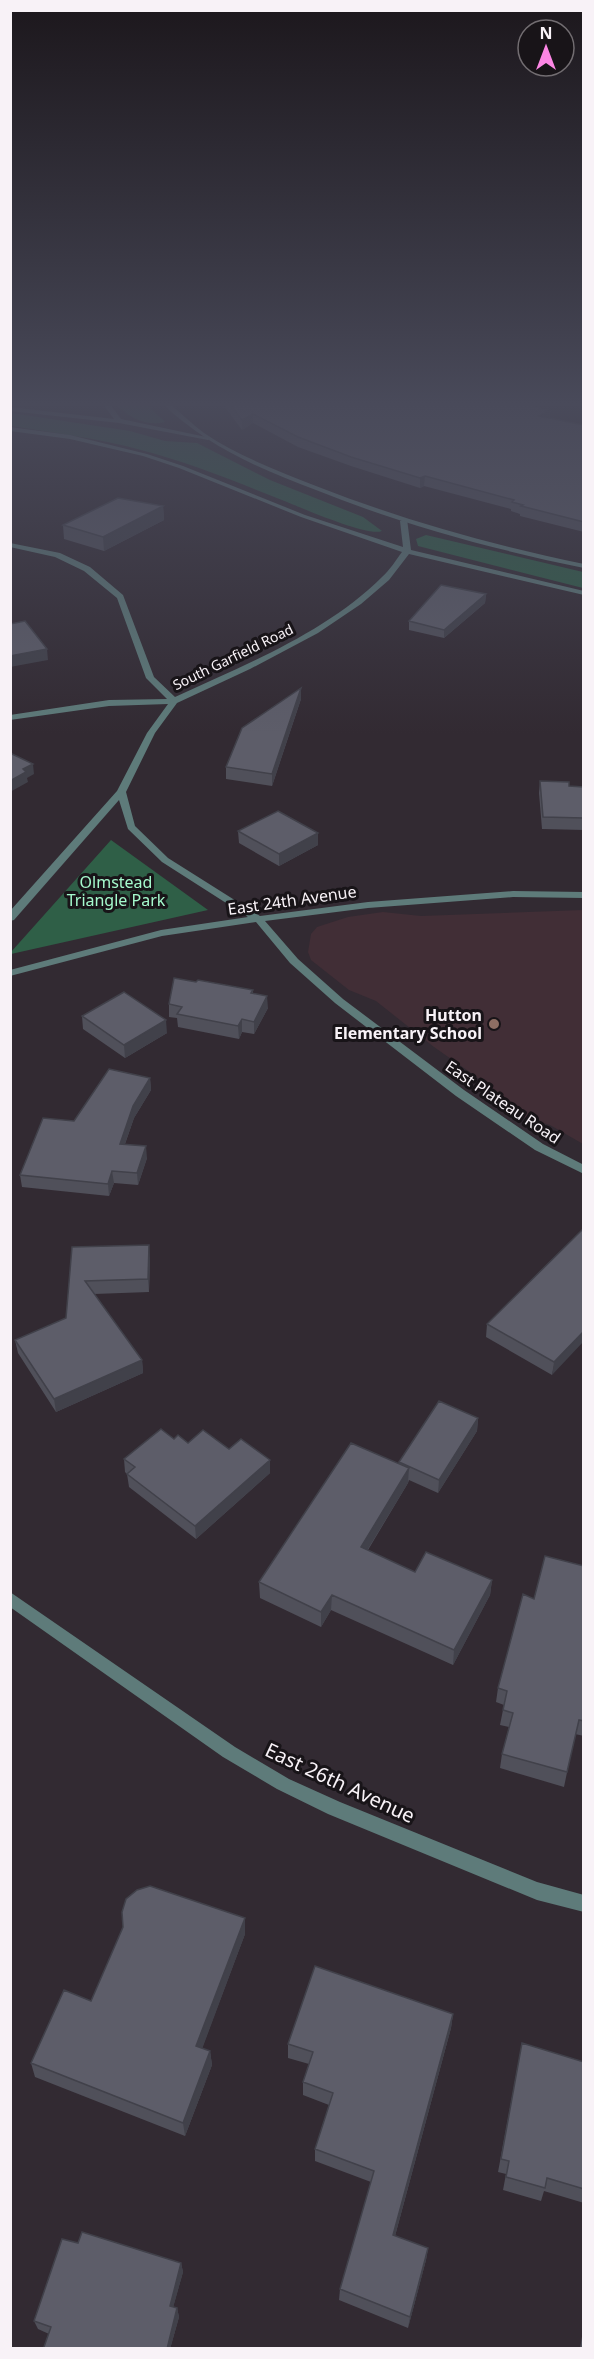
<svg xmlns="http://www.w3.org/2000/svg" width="594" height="2359" viewBox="0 0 594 2359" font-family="'Noto Sans',sans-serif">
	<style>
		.education { fill: #412e36 }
		.green { fill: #2f5f47 }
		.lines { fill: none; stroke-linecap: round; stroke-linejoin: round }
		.minor { fill: #5e7b7a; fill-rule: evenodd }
		.tertiary { fill: #5e7b7a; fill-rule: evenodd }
		.wall { fill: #50505a }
		.shaded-wall { fill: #41414a }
		.building { fill: #5d5d69; stroke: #41414a; stroke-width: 1.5 }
		.education-dot { fill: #8d6e63; stroke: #181418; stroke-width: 2 }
		.labels { text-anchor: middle; stroke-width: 6; stroke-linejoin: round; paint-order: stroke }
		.far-street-label { font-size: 14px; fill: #f8f2f7; stroke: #181418 }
		.park-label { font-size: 16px; fill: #a5facd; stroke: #181418 }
		.street-label { font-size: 16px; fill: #f8f2f7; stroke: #181418 }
		.poi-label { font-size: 16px; font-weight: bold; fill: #f8f2f7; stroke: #181418; text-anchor: end }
		.near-street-label { font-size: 20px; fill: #f8f2f7; stroke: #181418 }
	</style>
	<rect width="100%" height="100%" fill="#322a32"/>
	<!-- education -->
	<path class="education" d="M 583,910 L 583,1144 L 550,1125 L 513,1114 L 505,1108 L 494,1089 L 434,1047 L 376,1001 L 349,990 L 311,960 L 308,952 L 311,934 L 317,927 L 348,917 L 383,912 L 421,916 Z"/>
	<!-- green -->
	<path class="green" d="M 115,403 L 145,403 L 165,422 C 147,427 127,417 115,403 Z
		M 11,413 L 130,431 L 165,441 L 197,443 L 270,480 L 363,517 L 382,531 C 369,537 304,509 287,502 C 239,483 191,463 141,450 C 98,438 54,433 11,426 Z
		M 426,535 L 583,572 L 583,588 L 418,546 L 416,539 Z
		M 111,840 L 208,910 L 11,954 L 11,952 Z"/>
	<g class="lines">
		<!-- minor -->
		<path class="minor" d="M 102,403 L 109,403 L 121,419 L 211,438 L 208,440 L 119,423 L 10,411 L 10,407 L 114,419 Z
			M 574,403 L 584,403 L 584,407 L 575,404 Z
			M 10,427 L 70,435 L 147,454 L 183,466 L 305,515 L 403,547 L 400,521 L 407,519 L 411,550 L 584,591 L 584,595 L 409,554 L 389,580 L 361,604 L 318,633 L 250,669 L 177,703 L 155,733 L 126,792 L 135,826 L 168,858 L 260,916 L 368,902 L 513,891 L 584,892 L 584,898 L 513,897 L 368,908 L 265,921 L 298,959 L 343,999 L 464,1090 L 543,1144 L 584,1165 L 584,1174 L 535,1150 L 456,1096 L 335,1003 L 290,963 L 256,922 L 162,936 L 10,976 L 10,970 L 161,930 L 248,917 L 162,862 L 128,829 L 119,800 L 14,920 L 10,921 L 10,911 L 117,791 L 147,733 L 168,704 L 109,706 L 10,720 L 10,715 L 109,700 L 167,699 L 146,678 L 117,598 L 84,571 L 55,557 L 10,547 L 10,543 L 60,553 L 90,567 L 123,595 L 154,677 L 175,697 C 245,665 327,632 382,577 C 390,570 396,560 402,552 L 301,517 L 179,468 L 143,456 L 70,439 L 10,431 Z
			M 10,1592 L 235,1747 L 289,1779 L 340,1802 L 537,1882 L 584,1895 L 584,1912 L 537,1900 L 328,1814 L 277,1789 L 223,1757 L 10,1607 Z"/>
		<!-- tertiary -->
		<path class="tertiary" d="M 162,403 L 169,403 C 181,413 192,424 204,433 C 238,456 278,471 316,486 C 403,520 492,545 584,564 L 584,568 C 492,549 403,525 316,490 C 260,469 206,446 162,403 Z"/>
	</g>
	<!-- wall -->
	<path class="wall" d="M 222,403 L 523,403 L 550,411 L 550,418 L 584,425 L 584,532 L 520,516 L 520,514 L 511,511 L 511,509 L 424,486 L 420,488 L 351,466 L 298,447 L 253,423 L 242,430 Z
		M 163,506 L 164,520 L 104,551 L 64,539 L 63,525 Z
		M 486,594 L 485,603 L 444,638 L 409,630 L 409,621 Z
		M 301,688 L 301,699 L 272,786 L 226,779 L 226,767 Z
		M 540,781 L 569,786 L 584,787 L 584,830 L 542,829 L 539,793 Z
		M 238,831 L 318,833 L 318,845 L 279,866 L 239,843 Z
		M 196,982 L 253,990 L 253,993 L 268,1008 L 254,1034 L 242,1032 L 239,1039 L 178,1027 L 177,1018 L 169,1017 L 169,1004 Z
		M 82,1016 L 167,1033 L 125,1058 L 83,1029 Z
		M 150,1078 L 151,1090 L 134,1118 L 125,1144 L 147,1158 L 138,1185 L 114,1183 L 109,1196 L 22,1187 L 20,1175 L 74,1121 Z
		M 584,1228 L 552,1375 L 486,1337 L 487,1324 Z
		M 72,1247 L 150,1258 L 149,1292 L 94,1294 L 142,1360 L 143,1373 L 56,1412 L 18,1353 L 15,1340 L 66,1318 Z
		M 478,1418 L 477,1431 L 438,1493 L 409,1480 L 408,1483 L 368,1550 L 415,1572 L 492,1580 L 490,1595 L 453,1665 L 331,1610 L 321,1627 L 260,1598 L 259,1582 L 399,1463 L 399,1462 Z
		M 174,1439 L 188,1443 L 229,1449 L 270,1473 L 196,1539 L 129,1487 L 127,1474 L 125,1472 L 124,1459 Z
		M 584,1566 L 584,1736 L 575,1734 L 564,1787 L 500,1768 L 502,1754 L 509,1727 L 500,1725 L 504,1705 L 496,1702 L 498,1688 L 534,1599 Z
		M 245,1934 L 202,2048 L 210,2051 L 212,2065 L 185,2136 L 35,2077 L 31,2063 L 91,2001 Z
		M 453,2014 L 451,2028 L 395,2236 L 428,2248 L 426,2260 L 408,2328 L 339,2300 L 340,2289 L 371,2182 L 315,2161 L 315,2149 L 329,2105 L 303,2095 L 303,2082 L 309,2064 L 288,2058 L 288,2044 Z
		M 522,2043 L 584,2062 L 584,2203 L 544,2191 L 541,2201 L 503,2190 L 506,2174 L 498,2172 Z
		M 78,2243 L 181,2263 L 183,2272 L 173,2307 L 177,2308 L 179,2317 L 170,2349 L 45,2349 L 44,2347 L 49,2334 L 38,2329 L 34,2321 Z
		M 584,2324 L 584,2349 L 580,2349 Z"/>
	<!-- shaded-wall -->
	<path class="shaded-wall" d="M 550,411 L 549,420 L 539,416 Z
		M 253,414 L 253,423 L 242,430 L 242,420 Z
		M 425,476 L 424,486 L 420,488 L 420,478 Z
		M 163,506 L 164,520 L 104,551 L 103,537 Z
		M 486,594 L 485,603 L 444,638 L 444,630 Z
		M 47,649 L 48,660 L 10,667 L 10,656 Z
		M 301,688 L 301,699 L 272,786 L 272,774 Z
		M 33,764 L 34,774 L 27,778 L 28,782 L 10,792 L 10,781 L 23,769 Z
		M 318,833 L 318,845 L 279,866 L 279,854 Z
		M 267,996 L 268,1008 L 254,1034 L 254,1022 Z
		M 242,1019 L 242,1032 L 239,1039 L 238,1026 Z
		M 166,1020 L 167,1033 L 125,1058 L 124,1045 Z
		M 150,1078 L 151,1090 L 134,1118 L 121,1155 L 120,1144 L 133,1106 Z
		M 146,1146 L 147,1158 L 138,1185 L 137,1173 Z
		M 112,1171 L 114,1183 L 109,1196 L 108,1184 Z
		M 149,1245 L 150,1258 L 149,1292 L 148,1279 Z
		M 584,1331 L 584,1341 L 552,1375 L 554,1362 Z
		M 142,1360 L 143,1373 L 56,1412 L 54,1399 Z
		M 478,1418 L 477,1431 L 438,1493 L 439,1480 Z
		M 270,1460 L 270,1473 L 196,1539 L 195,1526 Z
		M 409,1468 L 408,1483 L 360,1562 L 361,1547 Z
		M 492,1580 L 490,1595 L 453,1665 L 454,1650 Z
		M 332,1595 L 331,1610 L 321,1627 L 321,1612 Z
		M 245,1918 L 245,1934 L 198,2060 L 196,2046 Z
		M 453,2014 L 451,2028 L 392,2247 L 393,2235 Z
		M 210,2051 L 212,2065 L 185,2136 L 183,2123 Z
		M 428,2248 L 426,2260 L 408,2328 L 410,2317 Z
		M 181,2263 L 183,2272 L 171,2315 L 170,2306 Z
		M 177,2308 L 179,2317 L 170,2349 L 167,2349 Z"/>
	<!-- building -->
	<path class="building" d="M 229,403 L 523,403 L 550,411 L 539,416 L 584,425 L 584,522 L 521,506 L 523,505 L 512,502 L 514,500 L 425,476 L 420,478 L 351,457 L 298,437 L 253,414 L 242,420 Z
		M 118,498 L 163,506 L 103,537 L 63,525 Z
		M 441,585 L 486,594 L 444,630 L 409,621 Z
		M 25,621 L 47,649 L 10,656 L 10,624 Z
		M 301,688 L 272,774 L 226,767 L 242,728 Z
		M 10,753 L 33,764 L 23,769 L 26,772 L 10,781 Z
		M 540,781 L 569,782 L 569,786 L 584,787 L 584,818 L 543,817 Z
		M 278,811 L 318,833 L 279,854 L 238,831 Z
		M 174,978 L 196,982 L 198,980 L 253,990 L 251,993 L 267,996 L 254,1022 L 242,1019 L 238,1026 L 177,1014 L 182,1007 L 169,1004 Z
		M 124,992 L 166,1020 L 124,1045 L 82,1016 Z
		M 109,1069 L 150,1078 L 133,1106 L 120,1144 L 146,1146 L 137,1173 L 112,1171 L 108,1184 L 20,1175 L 43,1118 L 74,1121 Z
		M 584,1228 L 584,1331 L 554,1362 L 487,1324 Z
		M 149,1245 L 148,1279 L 85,1281 L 142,1360 L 54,1399 L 15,1340 L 66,1318 L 72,1247 Z
		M 439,1401 L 478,1418 L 439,1480 L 399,1462 Z
		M 161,1429 L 174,1439 L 178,1435 L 188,1443 L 203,1430 L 229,1449 L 241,1439 L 270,1460 L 195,1526 L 127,1474 L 135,1467 L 124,1459 Z
		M 351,1443 L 409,1468 L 361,1547 L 415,1572 L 426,1552 L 492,1580 L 454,1650 L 332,1595 L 321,1612 L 259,1582 Z
		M 545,1556 L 584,1566 L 584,1721 L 579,1720 L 567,1772 L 502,1754 L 513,1713 L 503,1710 L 507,1691 L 498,1688 L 523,1594 L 534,1599 Z
		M 150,1886 L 245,1918 L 196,2046 L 210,2051 L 183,2123 L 31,2063 L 64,1990 L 91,2001 L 123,1927 L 122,1912 L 126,1899 L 137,1890 Z
		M 315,1966 L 453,2014 L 393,2235 L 428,2248 L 410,2317 L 340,2289 L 374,2171 L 315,2149 L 333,2093 L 303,2082 L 313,2052 L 288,2044 Z
		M 522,2043 L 584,2062 L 584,2189 L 547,2178 L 545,2188 L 506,2177 L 509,2161 L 501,2159 Z
		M 82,2232 L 181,2263 L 170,2306 L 177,2308 L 167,2349 L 47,2349 L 44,2347 L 51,2327 L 34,2321 L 62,2239 L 78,2243 Z"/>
	<!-- sky -->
	<linearGradient id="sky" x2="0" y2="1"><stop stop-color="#1c171c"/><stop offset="0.55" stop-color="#494a5a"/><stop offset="1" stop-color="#494a5a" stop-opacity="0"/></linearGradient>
	<rect width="594" height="734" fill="url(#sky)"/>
	<!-- markers -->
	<circle class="education-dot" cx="494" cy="1024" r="6"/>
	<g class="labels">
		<!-- far-street labels -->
		<g class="far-street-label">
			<text transform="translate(233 657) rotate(-26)" y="5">South Garfield Road</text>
		</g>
		<!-- park labels -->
		<g class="park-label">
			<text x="116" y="888">Olmstead<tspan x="116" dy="18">Triangle Park</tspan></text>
		</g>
		<!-- street labels -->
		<g class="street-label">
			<text transform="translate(292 900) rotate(-8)" y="6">East 24th Avenue</text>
			<text transform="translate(503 1102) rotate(34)" y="6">East Plateau Road</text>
		</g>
		<!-- poi labels -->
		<g class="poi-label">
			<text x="482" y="1021">Hutton<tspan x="482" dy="18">Elementary School</tspan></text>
		</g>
		<!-- near-street labels -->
		<g class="near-street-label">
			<text transform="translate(340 1783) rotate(25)" y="7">East 26th Avenue</text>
		</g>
	</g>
	<!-- border -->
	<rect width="594" height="2359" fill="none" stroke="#f8f2f7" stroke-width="24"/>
	<!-- north arrow -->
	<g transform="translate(546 48)"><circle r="28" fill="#181418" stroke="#726d71" stroke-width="1.5"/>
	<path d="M0-4.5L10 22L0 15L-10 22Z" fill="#fc86e4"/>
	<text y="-9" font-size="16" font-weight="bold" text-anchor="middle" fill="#f8f2f7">N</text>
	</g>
</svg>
